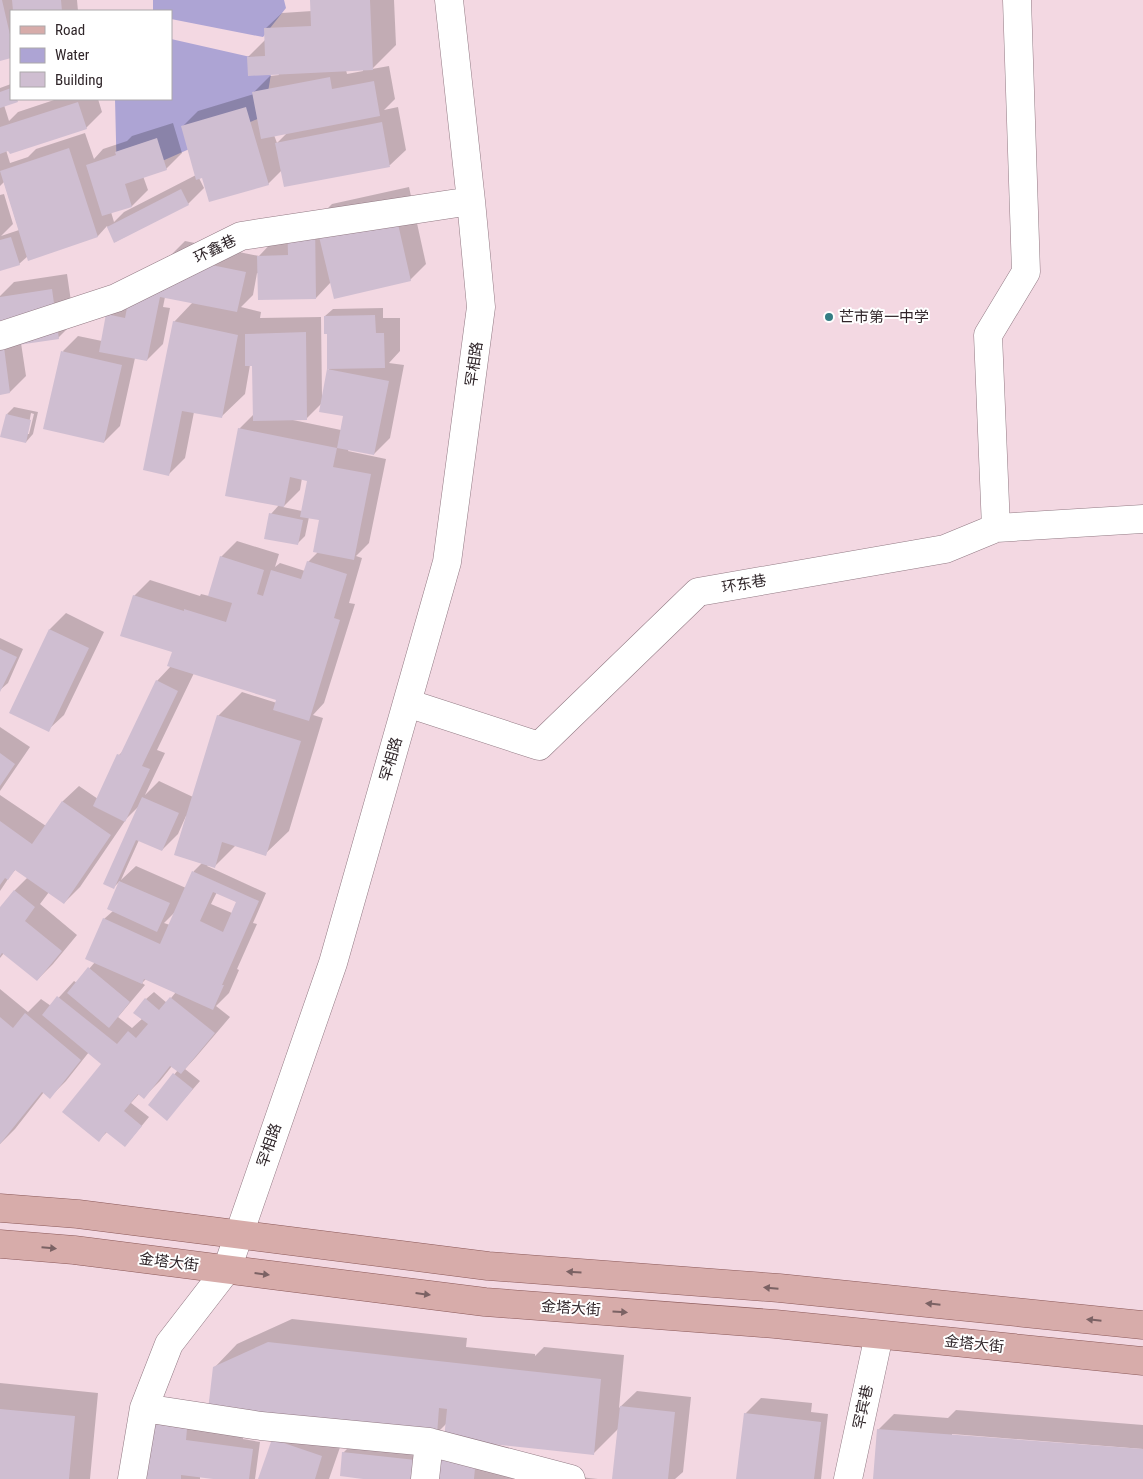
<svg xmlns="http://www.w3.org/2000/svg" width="1143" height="1479" viewBox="0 0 1143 1479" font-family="'Roboto Condensed','Noto Sans SC',sans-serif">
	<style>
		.water { fill: #ada4d4 }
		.shadow { fill: #0003; fill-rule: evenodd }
		.building { fill: #cfbed1; fill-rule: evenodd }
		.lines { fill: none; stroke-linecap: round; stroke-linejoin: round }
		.minor-casing { stroke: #927a84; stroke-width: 29 }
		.major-casing { stroke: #8b5959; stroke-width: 29 }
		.minor { stroke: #fff; stroke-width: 28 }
		.major { stroke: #d7acaa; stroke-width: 28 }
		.oneway { fill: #7b6264 }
		.poi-dot { fill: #347d84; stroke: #fff; stroke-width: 2 }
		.labels { text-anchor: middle; stroke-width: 4; stroke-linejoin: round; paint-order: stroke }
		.street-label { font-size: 15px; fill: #30262a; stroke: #fff }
		.poi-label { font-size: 15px; fill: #30262a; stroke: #fff; text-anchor: start }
	</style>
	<rect width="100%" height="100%" fill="#f3d8e2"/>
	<!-- water -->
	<path class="water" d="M 153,0 L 284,0 L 286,8 L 263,37 L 171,19 L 171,11 L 153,11 Z
		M 171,39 L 273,62 L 264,116 L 117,181 L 115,99 L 171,99 Z"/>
	<!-- shadow -->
	<path class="shadow" d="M 0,0 L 77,0 L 78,11 L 11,11 L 11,57 L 0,60 Z
		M 311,0 L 394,0 L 396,45 L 372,69 L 389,66 L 395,99 L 384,110 L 398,107 L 406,150 L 390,165 L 285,185 L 282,170 L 268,184 L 203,177 L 199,178 L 204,188 L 188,204 L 115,242 L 107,226 L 98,236 L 28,256 L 19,264 L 0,270 L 0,195 L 4,194 L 13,224 L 1,236 L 19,230 L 4,182 L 0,186 L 0,88 L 11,84 L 11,99 L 19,99 L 4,105 L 9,121 L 18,112 L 57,99 L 98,99 L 102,112 L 86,128 L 9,148 L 6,150 L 10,163 L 28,157 L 36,149 L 85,133 L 94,159 L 103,149 L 127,141 L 132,136 L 173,123 L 182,153 L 166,169 L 143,176 L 148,190 L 132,206 L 111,212 L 114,222 L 124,212 L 196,175 L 182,127 L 198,111 L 254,94 L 254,92 L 270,76 L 279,75 L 278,73 L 248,57 L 266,39 L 266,28 L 282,13 L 312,11 ZM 363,69 L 363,71 L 347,74 L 346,70 ZM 288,132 L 277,143 L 274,135 Z
		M 409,187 L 426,264 L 410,280 L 331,282 L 316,298 L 257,273 L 253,295 L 241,307 L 261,312 L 260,318 L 321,317 L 322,397 L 323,397 L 329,369 L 328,333 L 325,316 L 333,309 L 383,308 L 383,318 L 400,318 L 400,351 L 389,363 L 404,365 L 390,438 L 374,454 L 349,449 L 348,451 L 386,459 L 369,543 L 356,556 L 362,558 L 349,603 L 355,604 L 324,703 L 313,715 L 323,718 L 289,831 L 265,854 L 236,845 L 214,867 L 208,865 L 207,866 L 266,893 L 253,923 L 257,924 L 237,969 L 239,970 L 229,993 L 216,1006 L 230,1017 L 196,1057 L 185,1069 L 200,1081 L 167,1119 L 149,1105 L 178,1070 L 172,1066 L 160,1081 L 144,1097 L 139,1094 L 131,1103 L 149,1117 L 125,1146 L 108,1131 L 99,1140 L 103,1064 L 89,1052 L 66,1081 L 50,1097 L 44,1092 L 15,1129 L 0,1144 L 0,989 L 28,1012 L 41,999 L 51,1006 L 74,981 L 77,983 L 95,962 L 104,919 L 113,911 L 108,909 L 120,881 L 114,887 L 139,806 L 127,818 L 80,887 L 64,903 L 49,892 L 40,904 L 77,935 L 53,964 L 37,980 L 4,953 L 0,958 L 0,909 L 15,890 L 28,877 L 16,869 L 10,876 L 0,891 L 0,795 L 46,826 L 63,801 L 79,786 L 98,799 L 119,755 L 124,750 L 157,681 L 171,666 L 173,651 L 134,596 L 150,580 L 200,596 L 201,594 L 209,596 L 221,557 L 237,541 L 279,554 L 275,567 L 280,563 L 305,571 L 308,562 L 318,552 L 322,520 L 309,517 L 305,536 L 297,544 L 271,514 L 279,505 L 239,429 L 254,414 L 253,364 L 250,365 L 245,394 L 221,417 L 194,412 L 185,458 L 169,474 L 174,322 L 193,302 L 165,297 L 163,307 L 170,308 L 163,344 L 147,360 L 135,358 L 120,426 L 104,442 L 63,351 L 78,336 L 102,341 L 108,315 L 134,277 L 142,269 L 165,274 L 169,257 L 185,241 L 259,256 L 274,240 L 288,221 L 296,213 L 324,212 L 332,204 ZM 322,403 L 344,415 L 341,430 L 293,420 L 306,419 ZM 302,478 L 308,480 L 302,511 L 283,507 L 300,490 ZM 194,673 L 279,695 L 277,703 L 242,692 L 218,716 L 193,797 L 159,781 L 145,795 L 165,753 L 157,750 ZM 186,816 L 187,817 L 202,863 L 194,871 L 186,888 L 136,866 L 121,880 L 139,840 L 162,850 L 178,834 ZM 217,892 L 237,902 L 232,913 L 211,904 ZM 175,912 L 170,925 L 164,923 ZM 146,979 L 176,992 L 167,1003 L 154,992 L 146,999 L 143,1018 L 132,1028 L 118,1017 L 145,985 L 142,983 Z
		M 67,274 L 74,322 L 58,338 L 21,343 L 26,376 L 10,392 L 0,394 L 0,296 L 14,282 Z
		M 14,407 L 38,412 L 33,434 L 26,442 L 7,414 ZM 31,413 L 34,414 L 29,434 L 27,434 Z
		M 66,613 L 104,632 L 64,715 L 48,730 L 11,712 L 50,629 Z
		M 0,638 L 23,649 L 8,683 L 0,690 Z
		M 0,727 L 30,747 L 0,791 Z
		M 292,1319 L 467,1338 L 466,1347 L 535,1354 L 535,1356 L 544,1347 L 624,1355 L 619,1408 L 637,1391 L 691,1397 L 683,1472 L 675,1479 L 613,1479 L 618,1429 L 593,1454 L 491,1443 L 489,1471 L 529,1479 L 374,1479 L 343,1453 L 351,1445 L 452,1439 L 447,1423 L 436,1434 L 345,1433 L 329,1479 L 260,1479 L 273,1440 L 244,1430 L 243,1439 L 260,1442 L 255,1479 L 221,1479 L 200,1476 L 200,1479 L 148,1479 L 155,1424 L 179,1401 L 209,1406 L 214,1368 L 237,1344 Z
		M 0,1383 L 98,1393 L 90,1479 L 0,1479 Z
		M 761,1398 L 812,1403 L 811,1412 L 828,1414 L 821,1479 L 738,1479 L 745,1414 Z
		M 956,1410 L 1143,1425 L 1143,1449 L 952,1434 L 952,1436 L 1143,1451 L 1143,1479 L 874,1479 L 878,1430 L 894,1414 L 948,1418 Z
		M 543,1473 L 598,1479 L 537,1479 Z"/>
	<!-- building -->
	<path class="building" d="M 0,0 L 2,0 L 11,39 L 11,58 L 0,61 Z
		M 12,0 L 61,0 L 62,11 L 13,11 Z
		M 310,0 L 370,0 L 373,70 L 248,76 L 247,57 L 265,56 L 264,28 L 311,26 Z
		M 330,77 L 332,89 L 374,81 L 380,116 L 261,139 L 252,92 Z
		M 11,88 L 11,99 L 17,99 L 18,102 L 0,108 L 0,92 Z
		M 78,102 L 87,129 L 10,154 L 8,151 L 0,154 L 0,127 Z
		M 246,107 L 269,185 L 209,202 L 202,178 L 196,180 L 181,126 Z
		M 382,122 L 390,167 L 284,187 L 275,143 Z
		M 157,138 L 167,170 L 125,184 L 132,207 L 102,216 L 86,165 L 116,155 L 115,152 Z
		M 69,148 L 98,237 L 28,261 L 0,171 Z
		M 181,189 L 189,205 L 114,243 L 107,227 Z
		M 393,202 L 411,281 L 334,299 L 315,220 Z
		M 287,220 L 315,220 L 316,299 L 258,300 L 257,256 L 288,255 Z
		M 11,237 L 20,265 L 0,271 L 0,240 Z
		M 167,256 L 246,272 L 237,312 L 160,297 L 147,361 L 99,352 L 106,314 L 125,318 L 133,277 L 163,283 Z
		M 52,289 L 59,339 L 4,347 L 10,393 L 0,395 L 0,297 Z
		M 375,315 L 376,333 L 384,333 L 385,368 L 327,369 L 327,334 L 324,334 L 324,316 Z
		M 173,321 L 238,335 L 222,418 L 182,411 L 169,476 L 143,470 Z
		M 306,332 L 307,420 L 253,421 L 252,366 L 245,366 L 245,334 Z
		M 61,351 L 122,365 L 104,443 L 43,429 Z
		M 327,369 L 389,381 L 374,455 L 337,448 L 343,416 L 319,412 Z
		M 6,414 L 31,420 L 26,443 L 0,437 Z
		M 238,428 L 337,448 L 333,467 L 371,474 L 354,560 L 313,552 L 319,520 L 300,517 L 307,481 L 290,477 L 284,507 L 225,496 Z
		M 269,513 L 303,520 L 298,545 L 264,539 Z
		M 220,556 L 264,570 L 257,594 L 263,596 L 271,570 L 301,579 L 307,561 L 347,574 L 334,618 L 340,620 L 309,721 L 273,710 L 276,700 L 167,666 L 172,652 L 120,636 L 133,595 L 184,611 L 184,609 L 226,622 L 232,603 L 208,596 Z
		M 49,629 L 89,648 L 49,732 L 9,713 Z
		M 0,649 L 17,657 L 0,692 Z
		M 156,680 L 178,691 L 142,766 L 150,769 L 125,822 L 93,806 L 117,754 L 120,755 Z
		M 217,715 L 301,741 L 266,856 L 222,842 L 215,868 L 174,855 Z
		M 0,753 L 15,764 L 0,786 Z
		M 142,797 L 179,813 L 162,851 L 136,840 L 114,889 L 103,884 Z
		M 62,801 L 111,835 L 64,904 L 15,870 L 8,880 L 5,878 L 0,885 L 0,821 L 32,844 Z
		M 192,871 L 259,901 L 222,985 L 224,985 L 213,1010 L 144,979 L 142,984 L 85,959 L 103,918 L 160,944 ZM 213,892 L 236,902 L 223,932 L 200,921 Z
		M 119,881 L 170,903 L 157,932 L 107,909 Z
		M 14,890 L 35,907 L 25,921 L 62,951 L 37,981 L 2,953 L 0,956 L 0,907 Z
		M 88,967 L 130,1002 L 109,1028 L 67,993 Z
		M 57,996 L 117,1044 L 128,1031 L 136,1038 L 148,1024 L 133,1013 L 145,998 L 159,1010 L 170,997 L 215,1033 L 181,1074 L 170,1066 L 144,1099 L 138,1094 L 124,1111 L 142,1126 L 125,1147 L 106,1132 L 99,1142 L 62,1112 L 101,1064 L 42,1015 Z
		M 25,1013 L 81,1060 L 50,1099 L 42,1092 L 0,1144 L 0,1017 L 13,1028 Z
		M 173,1073 L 193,1089 L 167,1121 L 148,1105 Z
		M 268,1342 L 601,1379 L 594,1455 L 444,1439 L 447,1409 L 439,1408 L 437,1435 L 208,1410 L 213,1367 Z
		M 620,1406 L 675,1412 L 668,1479 L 612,1479 Z
		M 0,1409 L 75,1416 L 69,1479 L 0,1479 Z
		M 744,1413 L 821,1422 L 814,1479 L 736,1479 Z
		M 154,1424 L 187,1429 L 186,1440 L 253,1449 L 249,1479 L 213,1479 L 181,1475 L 181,1479 L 146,1479 Z
		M 877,1429 L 1143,1449 L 1143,1479 L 873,1479 Z
		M 272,1439 L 322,1456 L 315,1479 L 258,1479 Z
		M 342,1452 L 425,1461 L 423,1479 L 363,1479 L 340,1476 Z
		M 435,1454 L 476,1458 L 474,1479 L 432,1479 Z"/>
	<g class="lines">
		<defs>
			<path id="minor" d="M 0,336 L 116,298 L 241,236 L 471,201
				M 996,528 L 988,335 L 1026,272 L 1017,0
				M 407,703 L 539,746 L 698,592 L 945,549 L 996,528 L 1143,519
				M 144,1408 L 261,1426 L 429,1442 L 571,1479
				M 132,1479 L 144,1408 L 169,1344 L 227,1269 L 333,963 L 447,562 L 481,307 L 471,201 L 449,0
				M 425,1479 L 429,1442
				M 848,1479 L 879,1335"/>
			<path id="major" d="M 0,1208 L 78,1214 L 488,1266 L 779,1288 L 1143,1325
				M 0,1244 L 74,1250 L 485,1302 L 775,1324 L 1143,1361"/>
		</defs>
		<!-- minor casing -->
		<use href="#minor" class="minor-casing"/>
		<!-- major casing -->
		<use href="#major" class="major-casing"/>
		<!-- minor -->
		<use href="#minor" class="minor"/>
		<!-- major -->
		<use href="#major" class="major"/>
	</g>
	<!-- one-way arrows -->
	<defs><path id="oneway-solid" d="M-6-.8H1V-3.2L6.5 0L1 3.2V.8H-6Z" transform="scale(1.25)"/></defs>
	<g class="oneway">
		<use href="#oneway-solid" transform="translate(49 1248) rotate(5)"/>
		<use href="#oneway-solid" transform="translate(574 1272) rotate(-176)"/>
		<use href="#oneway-solid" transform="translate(262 1274) rotate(7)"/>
		<use href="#oneway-solid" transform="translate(771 1288) rotate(-175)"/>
		<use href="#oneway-solid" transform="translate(423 1294) rotate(7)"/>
		<use href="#oneway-solid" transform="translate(933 1304) rotate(-174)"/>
		<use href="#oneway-solid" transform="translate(620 1312) rotate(4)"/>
		<use href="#oneway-solid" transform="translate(1094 1320) rotate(-174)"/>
	</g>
	<!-- markers -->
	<circle class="poi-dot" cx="829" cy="317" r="5"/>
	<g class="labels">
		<!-- street labels -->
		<g class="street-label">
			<text transform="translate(215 249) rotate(-26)" y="5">环鑫巷</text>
			<text transform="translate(474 364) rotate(-82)" y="5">罕相路</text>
			<text transform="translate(744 584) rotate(-10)" y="5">环东巷</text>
			<text transform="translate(391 759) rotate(-74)" y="5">罕相路</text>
			<text transform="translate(269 1145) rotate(-71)" y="5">罕相路</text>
			<text transform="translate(169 1262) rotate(7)" y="5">金塔大街</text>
			<text transform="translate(571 1308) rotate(4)" y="5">金塔大街</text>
			<text transform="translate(974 1344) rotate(6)" y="5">金塔大街</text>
			<text transform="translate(863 1407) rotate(-78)" y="5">罕宾巷</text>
		</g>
		<!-- poi labels -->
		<g class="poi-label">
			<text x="839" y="322">芒市第一中学</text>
		</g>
	</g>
	<!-- legend -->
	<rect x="10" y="10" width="162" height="90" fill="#ffffff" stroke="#aca8aa"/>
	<rect x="20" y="26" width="25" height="8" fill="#d7acaa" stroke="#aca8aa"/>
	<text x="55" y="35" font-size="15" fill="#30262a">Road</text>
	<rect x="20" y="48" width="25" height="15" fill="#ada4d4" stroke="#aca8aa"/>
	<text x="55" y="60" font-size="15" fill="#30262a">Water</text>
	<rect x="20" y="72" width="25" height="15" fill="#cfbed1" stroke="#aca8aa"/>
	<text x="55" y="85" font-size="15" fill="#30262a">Building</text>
</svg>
